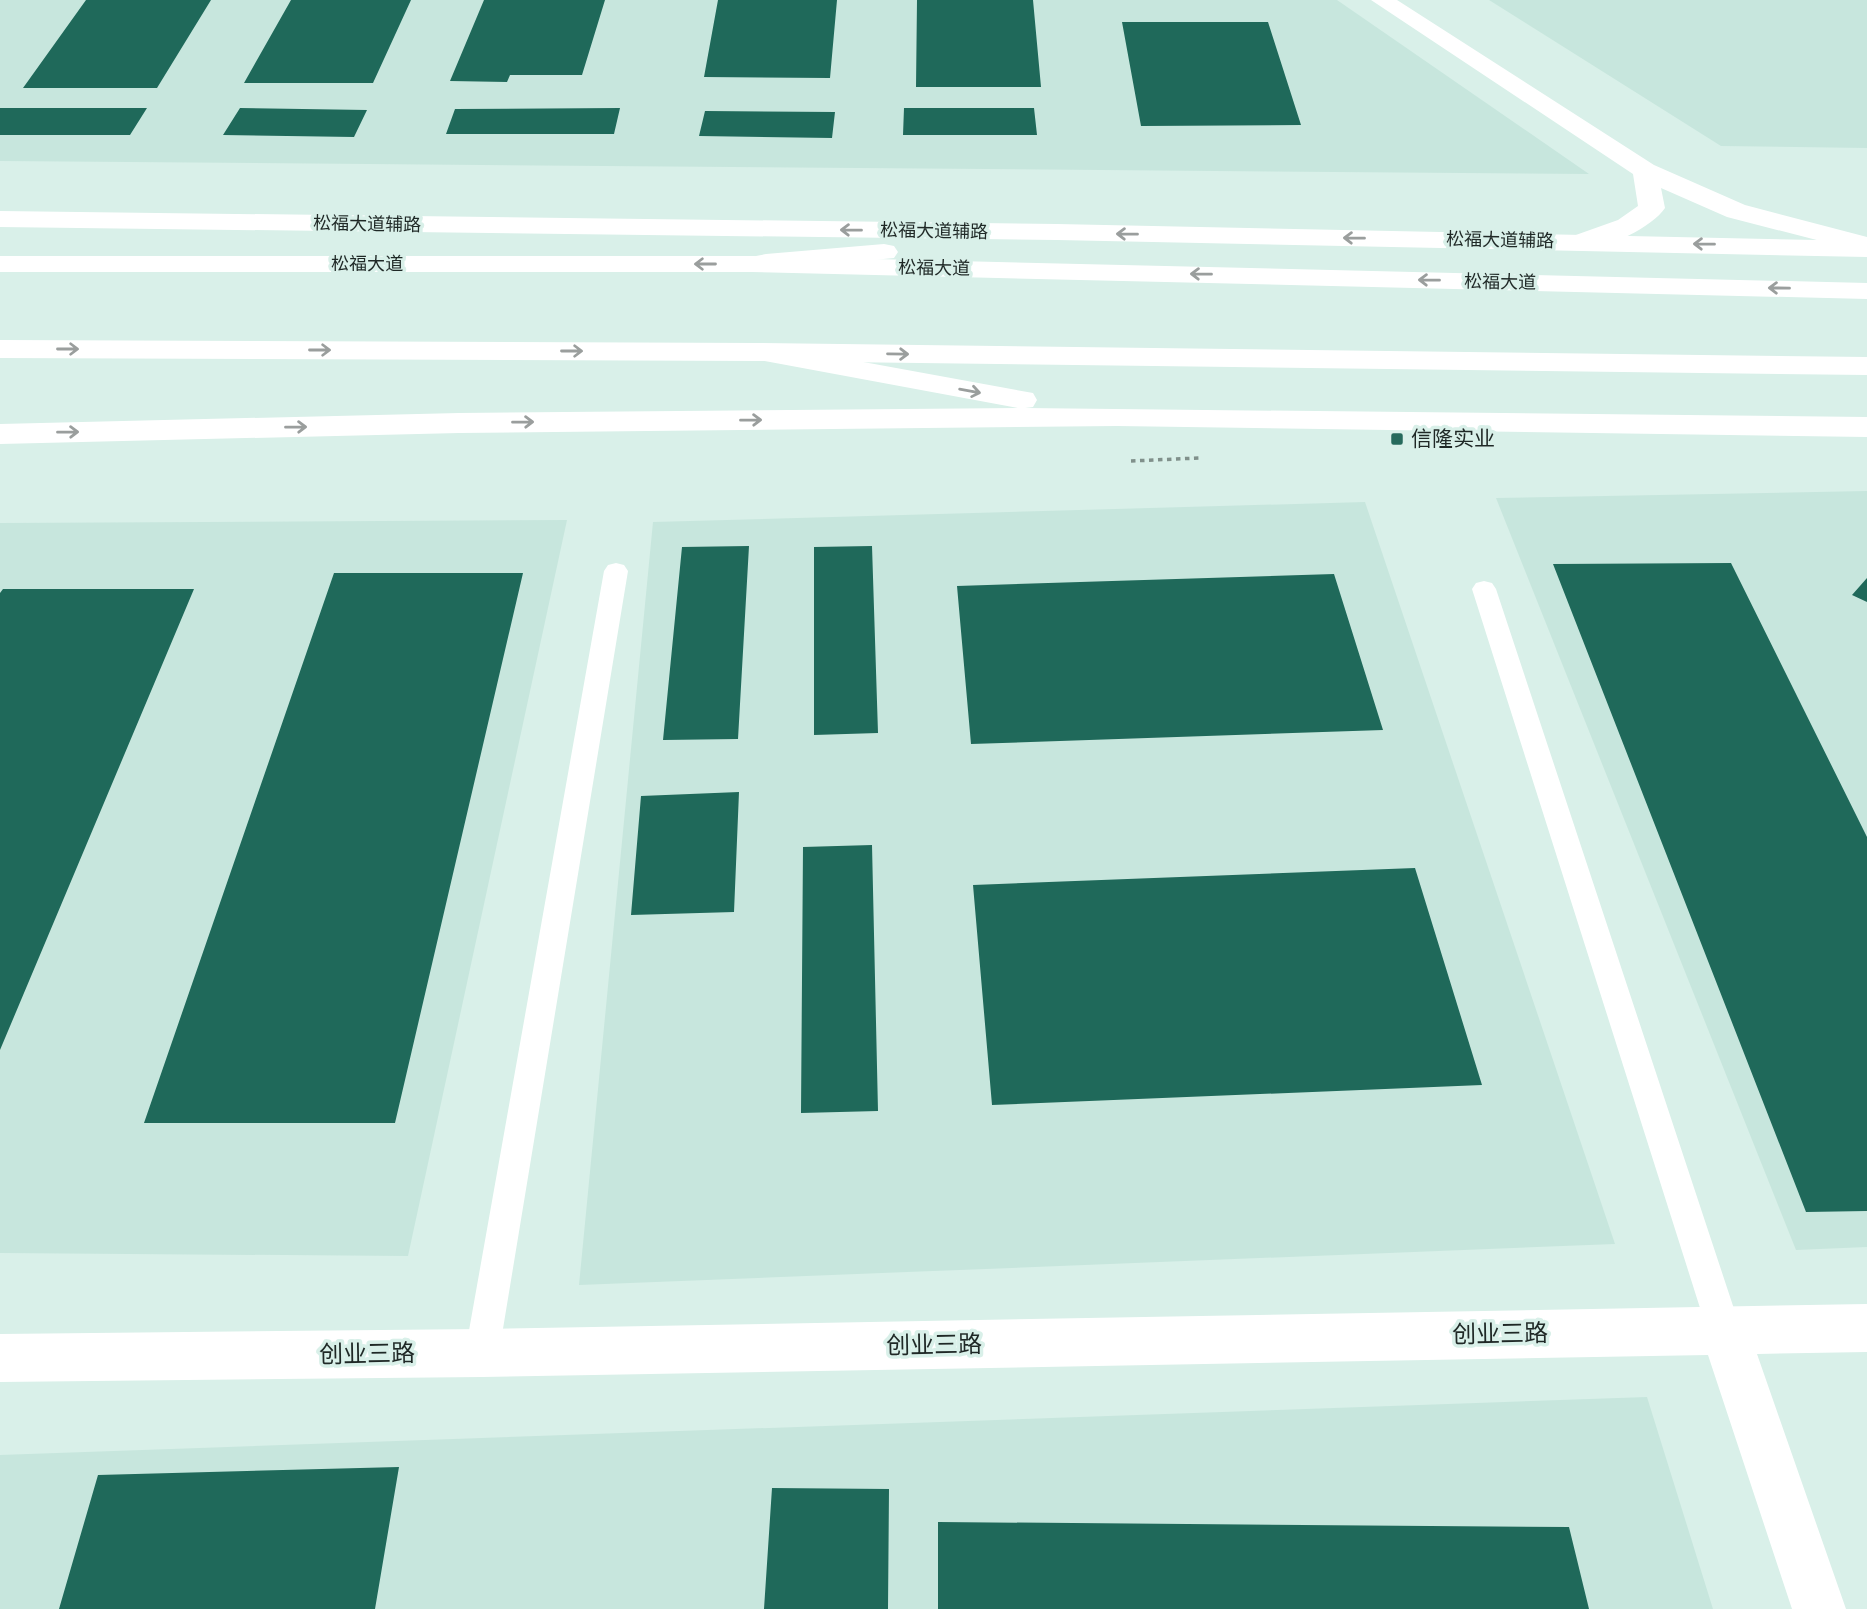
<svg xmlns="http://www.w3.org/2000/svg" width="1867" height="1609" viewBox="0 0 1867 1609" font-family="'Source Sans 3','Noto Sans SC',sans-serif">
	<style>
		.built { fill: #c7e6dd }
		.building { fill: #1f695a }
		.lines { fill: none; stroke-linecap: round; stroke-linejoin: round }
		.path { stroke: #80908b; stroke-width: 3.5; stroke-dasharray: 4.5 4.5; stroke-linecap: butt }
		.lane { fill: #fff; fill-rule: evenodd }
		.street { fill: #fff; fill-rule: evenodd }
		.secondary { fill: #fff; fill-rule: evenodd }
		.primary { fill: #fff; fill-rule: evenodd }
		.oneway { stroke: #9a9e9d }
		.poi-dot { fill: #266a5c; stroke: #d9f0e9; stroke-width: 2.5 }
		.labels { text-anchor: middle; stroke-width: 7; stroke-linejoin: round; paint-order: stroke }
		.far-street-label { font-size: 18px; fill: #1f2826; stroke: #d9f0e9 }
		.poi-label { font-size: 21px; fill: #1f2826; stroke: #d9f0e9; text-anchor: start }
		.near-street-label { font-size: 24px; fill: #1f2826; stroke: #d9f0e9 }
	</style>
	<rect width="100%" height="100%" fill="#d9f0e9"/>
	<!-- built -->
	<path class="built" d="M 0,0 L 1337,0 L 1589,174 L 0,161 Z
		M 1489,0 L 1867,0 L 1867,148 L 1721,146 Z
		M 1867,491 L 1867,1247 L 1796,1250 L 1496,498 Z
		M 1365,502 L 1615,1244 L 579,1285 L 653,522 Z
		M 567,520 L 408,1256 L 0,1253 L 0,523 Z
		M 1647,1397 L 1713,1609 L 0,1609 L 0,1455 Z"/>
	<!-- building -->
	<path class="building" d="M 86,0 L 211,0 L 157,88 L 23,88 Z
		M 291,0 L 411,0 L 373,83 L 244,83 Z
		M 484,0 L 605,0 L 582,75 L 510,75 L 507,82 L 450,81 Z
		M 718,0 L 837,0 L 830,78 L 704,77 Z
		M 917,0 L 1033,0 L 1041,87 L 916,87 Z
		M 1122,22 L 1268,22 L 1301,125 L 1141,126 Z
		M 0,108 L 147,108 L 130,135 L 0,135 Z
		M 240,108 L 367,110 L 354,137 L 223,135 Z
		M 620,108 L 614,134 L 446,134 L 455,109 Z
		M 904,108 L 1034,108 L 1037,135 L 903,135 Z
		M 705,111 L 835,112 L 832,138 L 699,136 Z
		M 749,546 L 738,739 L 663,740 L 682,547 Z
		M 872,546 L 878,733 L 814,735 L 814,547 Z
		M 1731,563 L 1867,837 L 1867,1211 L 1806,1212 L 1553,564 Z
		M 334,573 L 523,573 L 395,1123 L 144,1123 Z
		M 1334,574 L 1383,730 L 971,744 L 957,586 Z
		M 1867,578 L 1867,602 L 1852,595 Z
		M 3,589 L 194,589 L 0,1050 L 0,593 Z
		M 739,792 L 734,912 L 631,915 L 641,796 Z
		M 872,845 L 878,1111 L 801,1113 L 803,847 Z
		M 1415,868 L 1482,1085 L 992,1105 L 973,885 Z
		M 399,1467 L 375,1609 L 59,1609 L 98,1475 Z
		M 772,1488 L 889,1489 L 888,1609 L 764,1609 Z
		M 938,1522 L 1569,1527 L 1589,1609 L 938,1609 Z"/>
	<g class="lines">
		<!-- path -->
		<path class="path" d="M 1131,461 L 1199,458"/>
		<!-- lane -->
		<path class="lane" d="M 616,563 L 624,565 L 628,571 L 499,1353 L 494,1365 L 482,1370 L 470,1365 L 465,1353 L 604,571 L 608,565 Z
			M 1484,581 L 1492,583 L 1496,589 L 1741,1330 L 1736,1341 L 1724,1346 L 1712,1341 L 1707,1330 L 1472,589 L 1476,583 Z"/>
		<!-- street -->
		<path class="street" d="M 1371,0 L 1397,0 L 1654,165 L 1745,205 L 1867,237 L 1867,253 L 1727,217 L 1661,188 L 1665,208 C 1651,229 1598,254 1573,248 L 1569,242 L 1573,236 L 1618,220 L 1638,206 L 1633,174 Z
			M 1867,1304 L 1867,1352 L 1757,1354 L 1846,1609 L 1792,1609 L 1708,1355 L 482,1377 L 0,1382 L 0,1334 L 482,1329 Z"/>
		<!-- secondary -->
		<path class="secondary" d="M 0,211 L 1057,224 L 1867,241 L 1867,257 L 1057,240 L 0,227 Z
			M 884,244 L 894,246 L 898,252 L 894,258 L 766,270 L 756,268 L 752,262 L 756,256 L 766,254 Z
			M 759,343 L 1033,393 L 1037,400 L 1033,407 L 1025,408 L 1867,417 L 1867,437 L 1117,426 L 459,433 L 0,444 L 0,424 L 459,413 L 1018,408 L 749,358 L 744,352 L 749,346 Z"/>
		<!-- primary -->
		<path class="primary" d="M 0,256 L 752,256 L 1867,283 L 1867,299 L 752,272 L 0,272 Z
			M 0,340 L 759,343 L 1867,357 L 1867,375 L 759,361 L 0,358 Z"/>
	</g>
	<!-- one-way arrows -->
	<defs><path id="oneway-shaft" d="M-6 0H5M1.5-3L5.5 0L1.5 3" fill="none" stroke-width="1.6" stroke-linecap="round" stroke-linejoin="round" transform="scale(1.75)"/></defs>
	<g class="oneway">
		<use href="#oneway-shaft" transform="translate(851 230) rotate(-179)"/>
		<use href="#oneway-shaft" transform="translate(1127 234) rotate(-179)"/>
		<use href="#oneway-shaft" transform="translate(1354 238) rotate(-179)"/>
		<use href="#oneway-shaft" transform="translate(1704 244) rotate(-179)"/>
		<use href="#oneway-shaft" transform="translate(705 264) rotate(180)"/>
		<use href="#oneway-shaft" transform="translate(1201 274) rotate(-179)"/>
		<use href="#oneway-shaft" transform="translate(1429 280) rotate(-179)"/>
		<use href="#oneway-shaft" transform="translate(1779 288) rotate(-179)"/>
		<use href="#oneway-shaft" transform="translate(68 349)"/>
		<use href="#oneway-shaft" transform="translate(320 350)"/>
		<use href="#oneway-shaft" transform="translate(572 351)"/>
		<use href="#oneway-shaft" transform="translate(898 354) rotate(1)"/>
		<use href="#oneway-shaft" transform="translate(970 391) rotate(10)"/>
		<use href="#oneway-shaft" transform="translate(751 420) rotate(-1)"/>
		<use href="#oneway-shaft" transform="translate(523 422) rotate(-1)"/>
		<use href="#oneway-shaft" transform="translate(296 427) rotate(-1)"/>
		<use href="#oneway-shaft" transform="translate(68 432) rotate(-1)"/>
	</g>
	<!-- markers -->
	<rect class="poi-dot" x="1390" y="432" width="14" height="14" rx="3.5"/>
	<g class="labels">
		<!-- far-street labels -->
		<g class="far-street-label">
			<text transform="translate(367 224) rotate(1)" y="6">松福大道辅路</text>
			<text transform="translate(934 231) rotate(1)" y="6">松福大道辅路</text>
			<text transform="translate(1500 240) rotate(1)" y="6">松福大道辅路</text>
			<text x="367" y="270">松福大道</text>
			<text transform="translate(934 268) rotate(1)" y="6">松福大道</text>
			<text transform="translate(1500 282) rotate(1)" y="6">松福大道</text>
		</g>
		<!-- poi labels -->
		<g class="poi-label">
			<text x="1411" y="446">信隆实业</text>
		</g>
		<!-- near-street labels -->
		<g class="near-street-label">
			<text transform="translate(1500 1334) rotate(-1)" y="8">创业三路</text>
			<text transform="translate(934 1345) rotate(-1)" y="8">创业三路</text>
			<text transform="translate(367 1354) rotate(-1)" y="8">创业三路</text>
		</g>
	</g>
</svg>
